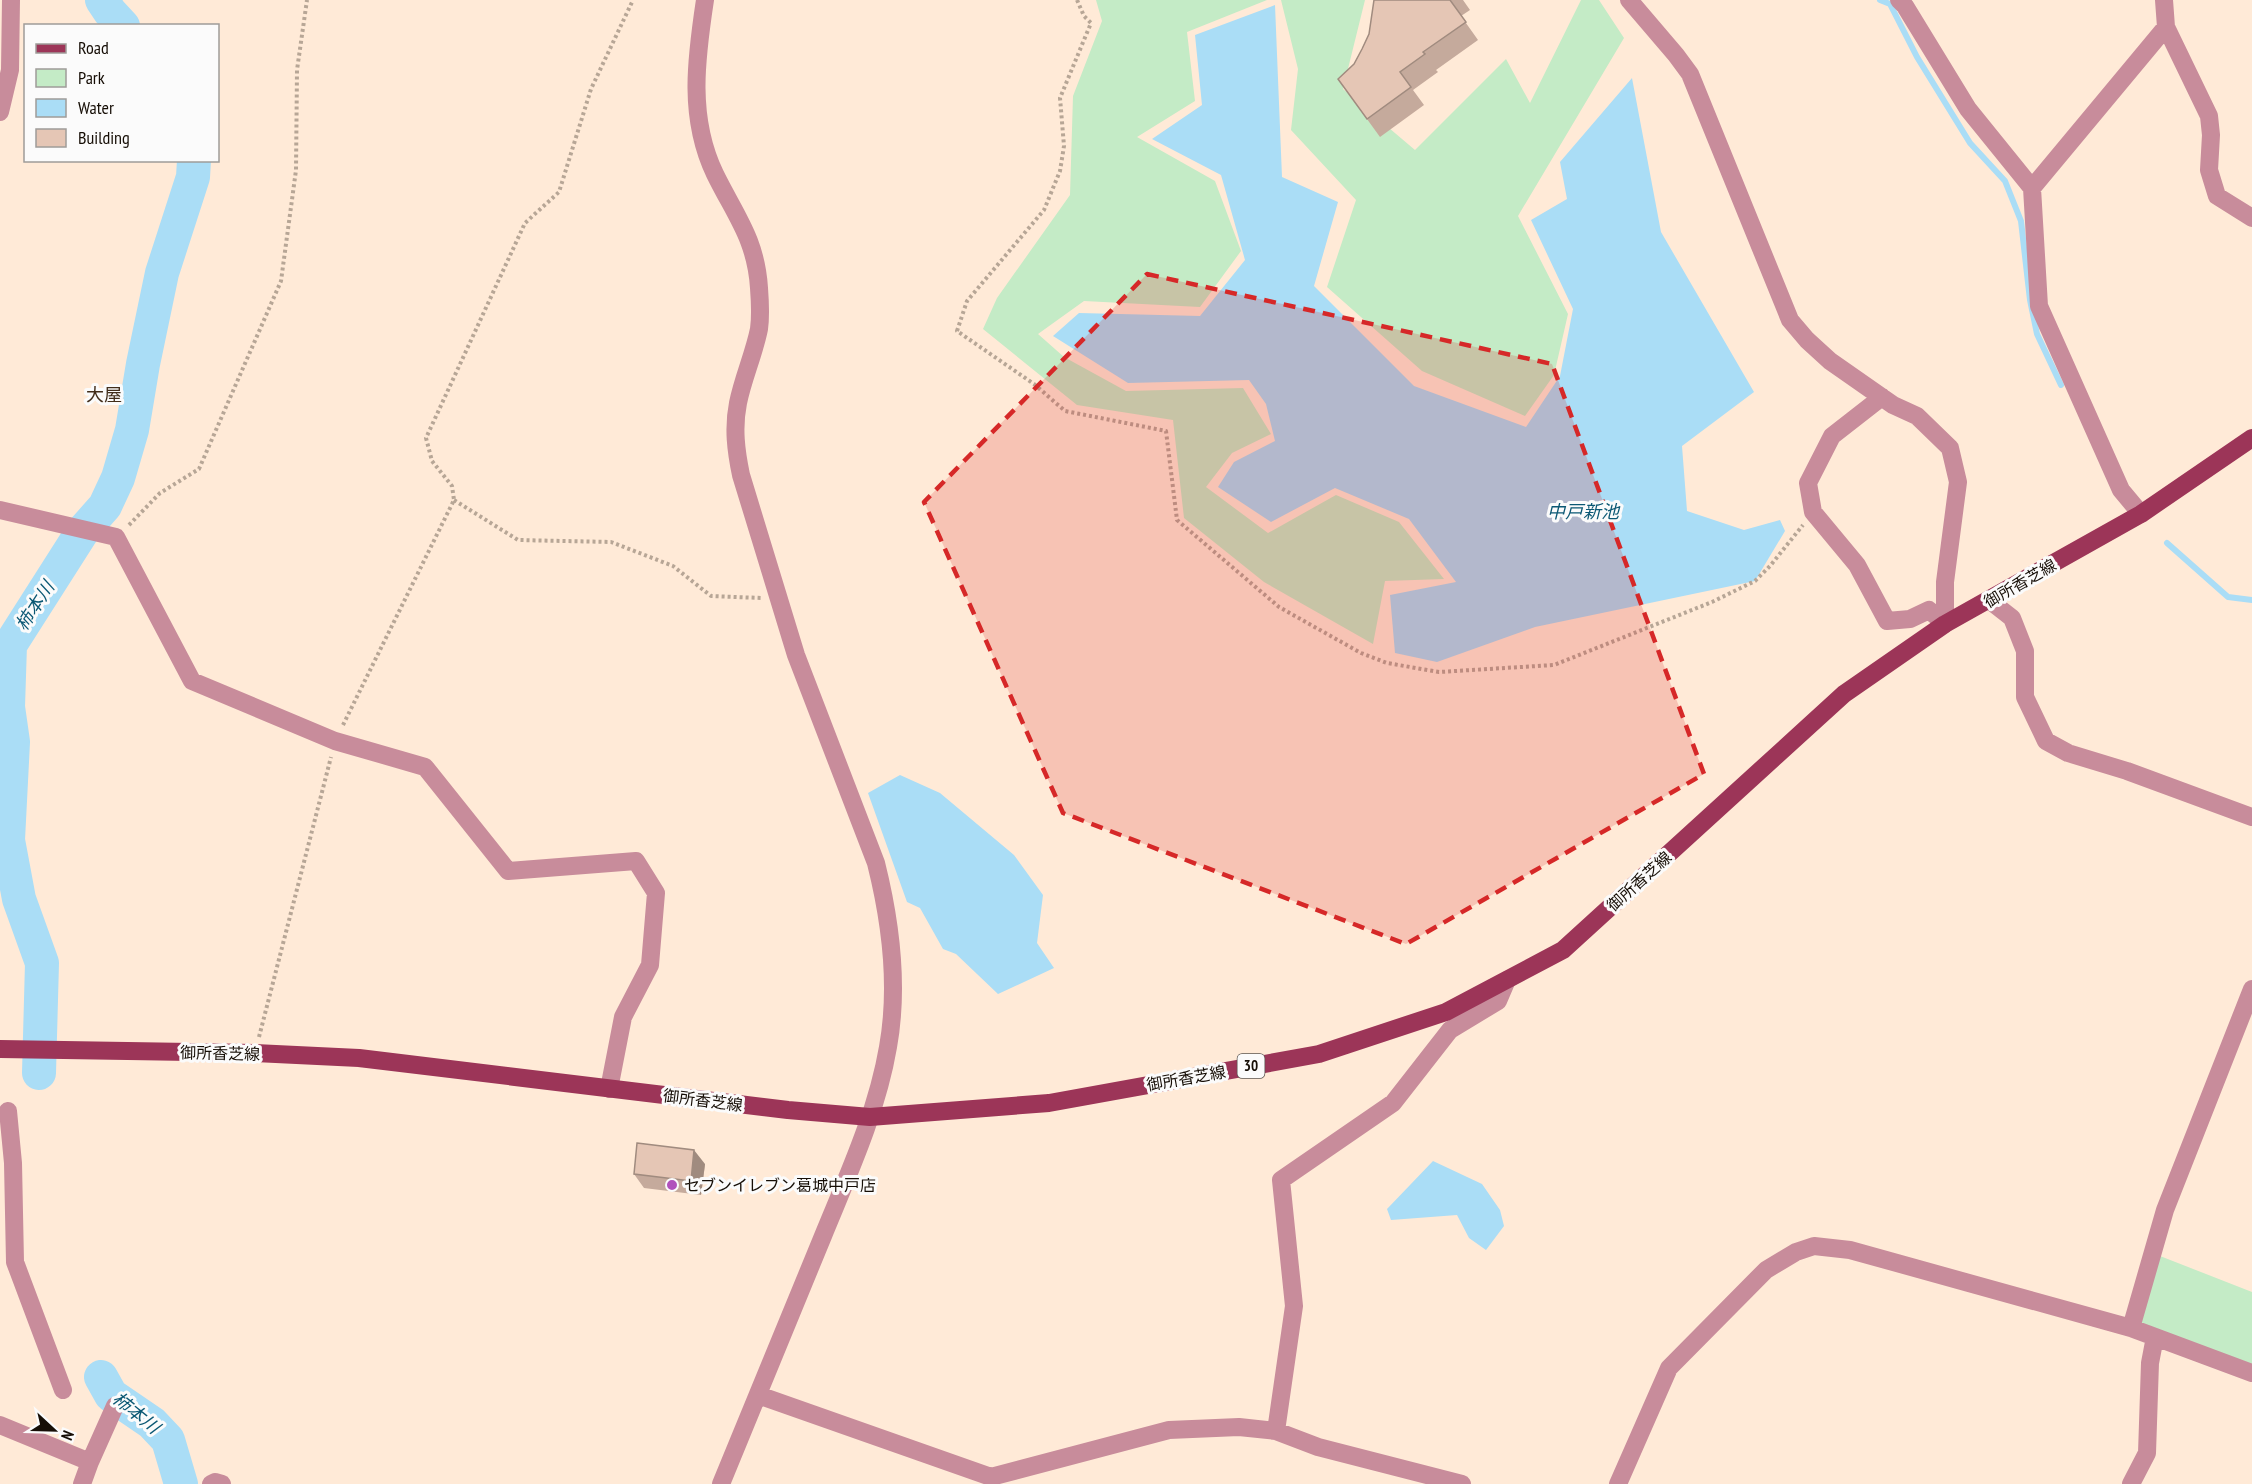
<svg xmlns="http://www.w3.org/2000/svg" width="2252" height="1484" viewBox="0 0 2252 1484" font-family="'PT Sans Narrow','Noto Sans JP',sans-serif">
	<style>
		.green { fill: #c4ebc6 }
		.water { fill: #aaddf6 }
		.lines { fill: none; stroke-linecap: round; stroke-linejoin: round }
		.stream { stroke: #aaddf6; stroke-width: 6 }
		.river { stroke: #aaddf6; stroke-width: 34 }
		.path { stroke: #b7a696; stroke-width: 4; stroke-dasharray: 3 3; stroke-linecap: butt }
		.minor { stroke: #c88c9b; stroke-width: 18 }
		.major { stroke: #9c3558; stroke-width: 18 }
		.wall { fill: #c5aa9c }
		.shaded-wall { fill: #a08b7f }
		.building { fill: #e5c6b5; stroke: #a08b7f; stroke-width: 1.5 }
		.marked { fill: #d62828; fill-opacity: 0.2; stroke: #d62828; stroke-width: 4.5; stroke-dasharray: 12 8; stroke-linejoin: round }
		.poi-dot { fill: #b052bc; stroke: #fbfbfb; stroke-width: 2 }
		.labels { text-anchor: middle; stroke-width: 6; stroke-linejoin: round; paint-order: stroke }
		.shield { fill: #fbfbfb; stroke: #5b5550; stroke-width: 1.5 }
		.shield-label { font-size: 15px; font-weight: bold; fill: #160e06 }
		.street-label { font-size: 16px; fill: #160e06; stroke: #fbfbfb }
		.poi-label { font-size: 16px; fill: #160e06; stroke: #fbfbfb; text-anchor: start }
		.neighbourhood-label { font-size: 18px; fill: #412d1a; stroke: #fbfbfb }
		.water-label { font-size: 18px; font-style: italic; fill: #0b5874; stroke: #fbfbfb }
	</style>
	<rect width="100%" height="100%" fill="#ffead7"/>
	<!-- green -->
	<path class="green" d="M 1096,0 L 1267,0 L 1187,32 L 1195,101 L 1137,137 L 1215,181 L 1241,251 L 1200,307 L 1084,301 L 1038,334 L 1064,357 L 1126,391 L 1243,388 L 1271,434 L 1232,453 L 1206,487 L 1268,533 L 1336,495 L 1399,522 L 1444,579 L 1385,581 L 1373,644 L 1264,582 L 1184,518 L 1173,420 L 1077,405 L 983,329 L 997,298 L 1070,195 L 1073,96 L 1102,21 Z
		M 1281,0 L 1365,0 L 1343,89 L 1415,150 L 1506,59 L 1530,103 L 1581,0 L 1599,0 L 1624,38 L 1518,216 L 1568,314 L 1554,375 L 1525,416 L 1422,371 L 1327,287 L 1356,200 L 1291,130 L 1298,69 Z
		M 2160,1256 L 2252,1292 L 2252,1366 L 2139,1322 Z"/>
	<!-- water -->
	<path class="water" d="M 1275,5 L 1282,177 L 1338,202 L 1314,286 L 1414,386 L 1526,427 L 1560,376 L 1573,309 L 1531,220 L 1567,199 L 1560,162 L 1632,78 L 1661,232 L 1754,392 L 1682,446 L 1687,511 L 1744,530 L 1780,520 L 1785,531 L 1755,581 L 1535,627 L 1437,662 L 1395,653 L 1390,595 L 1456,582 L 1409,519 L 1335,488 L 1271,522 L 1218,487 L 1234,462 L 1275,441 L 1266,404 L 1249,380 L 1128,383 L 1053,336 L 1079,313 L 1200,316 L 1245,260 L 1221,175 L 1152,139 L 1202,105 L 1195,35 Z
		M 900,775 L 940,793 L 1014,855 L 1043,895 L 1037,943 L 1054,968 L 998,994 L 956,954 L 943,949 L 920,908 L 907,902 L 868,793 Z
		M 1433,1161 L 1482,1184 L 1500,1210 L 1504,1226 L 1486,1250 L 1469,1238 L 1457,1215 L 1391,1220 L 1387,1209 Z"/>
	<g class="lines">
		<!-- stream -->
		<path class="stream" d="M 1880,0 L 1890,4 L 1917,57 L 1970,143 L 2005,181 L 2021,221 L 2030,300 L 2037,334 L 2061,385
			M 2167,543 L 2228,597 L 2252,600"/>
		<!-- river -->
		<path class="river" d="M 102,0 L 110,12 L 123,26
			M 39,1073 L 42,963 L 19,899 L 8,840 L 13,742 L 8,707 L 10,645 L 82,532 L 105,506 L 118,478 L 132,430 L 143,364 L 162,273 L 193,177 L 194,160
			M 101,1377 L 111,1395 L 152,1423 L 168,1440 L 181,1484"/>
		<!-- path -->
		<path class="path" d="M 1077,0 L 1084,16 L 1091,23 L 1060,98 L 1064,146 L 1060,171 L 1044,210 L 967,301 L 957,331 L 1034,384 L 1065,411 L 1166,431 L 1177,520 L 1279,607 L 1361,653 L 1387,663 L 1439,672 L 1554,665 L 1712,602 L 1755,581 L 1770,566 L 1803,525
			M 454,500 L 518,540 L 611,542 L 673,566 L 711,596 L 761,598
			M 129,525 L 160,493 L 199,469 L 281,281 L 296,170 L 297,70 L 307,0
			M 343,725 L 454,500 L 452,486 L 432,461 L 426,438 L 525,223 L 559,192 L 591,89 L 633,0
			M 259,1037 L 331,757"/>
		<!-- minor -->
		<path class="minor" d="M 705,0 C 696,59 688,118 715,174 C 735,215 756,239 759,288 C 760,301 761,315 759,329 C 754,354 743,378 738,403 C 733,428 736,451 741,475 L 796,655 L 876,863 C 891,923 899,986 888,1047 C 877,1112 848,1175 823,1236 C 789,1319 755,1401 721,1484
			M 1629,0 L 1676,55 L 1690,74 L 1790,320 L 1807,340 L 1830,361 L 1893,405 L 1917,416 L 1950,448 L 1958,482 L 1945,582 L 1945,624
			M 1899,0 L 1905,6 L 1968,109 L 2032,188 L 2039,306 L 2121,490 L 2141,514
			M 2164,0 L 2166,27 L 2209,116 L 2211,135 L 2209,170 L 2217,196 L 2252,218
			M 0,112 L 10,70 L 11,0
			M 2032,188 L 2166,27
			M 1882,397 L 1832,436 L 1808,483 L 1813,512 L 1857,565 L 1887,621 L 1910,619 L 1929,610 L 1945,624
			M 0,510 L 116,537 L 192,681 L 335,741 L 425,767 L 508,871 L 636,861 L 656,893 L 650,965 L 623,1017 L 609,1089
			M 1989,600 L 2012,618 L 2025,651 L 2025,697 L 2046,741 L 2068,753 L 2127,771 L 2252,817
			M 8,1111 L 13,1163 L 15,1262 L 63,1390
			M 2131,1328 L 2165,1210 L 2252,989
			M 758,1395 L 991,1477 L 1169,1430 L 1239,1427 L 1276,1431 L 1318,1447 L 1462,1484
			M 0,1425 L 90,1462 L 82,1484
			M 1276,1431 L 1294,1306 L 1281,1180 L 1393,1103 L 1450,1030 L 1498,1001 L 1507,980
			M 90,1462 L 115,1406
			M 211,1484 L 215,1482 L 222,1484
			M 1618,1484 L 1669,1368 L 1766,1270 L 1796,1252 L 1814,1246 L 1850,1250 L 2131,1328 L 2252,1373
			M 2131,1484 L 2147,1453 L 2150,1363 L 2155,1337"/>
		<!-- major -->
		<path class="major" d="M 0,1049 L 255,1053 L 359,1058 L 788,1110 L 870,1117 L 1049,1103 L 1319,1054 L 1446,1012 L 1563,950 L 1844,694 L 1945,624 L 2141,514 L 2252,438"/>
	</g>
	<!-- wall -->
	<path class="wall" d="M 1374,0 L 1463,0 L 1470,10 L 1461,16 L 1478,40 L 1436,70 L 1438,72 L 1413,90 L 1424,105 L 1380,137 L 1338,79 L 1354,64 L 1362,49 L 1369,34 Z
		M 705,1164 L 701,1195 L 644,1188 L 634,1174 Z"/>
	<!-- shaded-wall -->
	<path class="shaded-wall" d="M 694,1150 L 705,1164 L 701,1195 L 691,1181 Z"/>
	<!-- building -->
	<path class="building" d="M 1374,0 L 1450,0 L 1466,22 L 1423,52 L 1425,54 L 1400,72 L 1411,87 L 1367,119 L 1338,79 L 1354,64 L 1362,49 L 1369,34 Z
		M 637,1143 L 694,1150 L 691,1181 L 634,1174 Z"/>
	<!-- marked area -->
	<path class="marked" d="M 1147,274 L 1552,364 L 1704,774 L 1406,944 L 1063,813 L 924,502 Z"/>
	<!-- markers -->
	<circle class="poi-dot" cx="672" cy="1185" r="6"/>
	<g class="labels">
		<!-- shield labels -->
		<rect class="shield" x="1237.5" y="1054" width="27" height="24" rx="4.5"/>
		<g class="shield-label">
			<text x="1251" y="1071">30</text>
		</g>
		<!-- street labels -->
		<g class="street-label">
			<text transform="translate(2020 583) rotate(-30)" y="6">御所香芝線</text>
			<text transform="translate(1639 881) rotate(-42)" y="6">御所香芝線</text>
			<text transform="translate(220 1053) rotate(1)" y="6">御所香芝線</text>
			<text transform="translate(1186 1078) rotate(-10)" y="6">御所香芝線</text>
			<text transform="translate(703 1100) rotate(7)" y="6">御所香芝線</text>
		</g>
		<!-- poi labels -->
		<g class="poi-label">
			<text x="684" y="1191">セブンイレブン葛城中戸店</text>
		</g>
		<!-- neighbourhood labels -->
		<g class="neighbourhood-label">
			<text x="104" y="401">大屋</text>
		</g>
		<!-- water labels -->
		<g class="water-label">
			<text x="1583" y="518">中戸新池</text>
			<text transform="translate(35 606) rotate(-57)" y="6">柿本川</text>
			<text transform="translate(136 1413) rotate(39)" y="6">柿本川</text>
		</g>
	</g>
	<!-- legend -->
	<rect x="24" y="24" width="195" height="138" fill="#fbfbfb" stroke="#9f9c99" stroke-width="1.5"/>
	<rect x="36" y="44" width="30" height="9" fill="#9c3558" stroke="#9f9c99" stroke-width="1.5"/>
	<text x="78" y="54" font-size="18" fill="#160e06">Road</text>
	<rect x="36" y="69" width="30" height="18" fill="#c4ebc6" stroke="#9f9c99" stroke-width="1.5"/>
	<text x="78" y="84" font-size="18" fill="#160e06">Park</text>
	<rect x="36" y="99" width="30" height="18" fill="#aaddf6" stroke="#9f9c99" stroke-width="1.5"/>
	<text x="78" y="114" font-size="18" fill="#160e06">Water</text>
	<rect x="36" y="129" width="30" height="18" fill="#e5c6b5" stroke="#9f9c99" stroke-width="1.5"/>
	<text x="78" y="144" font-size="18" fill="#160e06">Building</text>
	<!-- north arrow -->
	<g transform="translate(54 1430) rotate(112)" stroke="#fbfbfb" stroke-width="4.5" paint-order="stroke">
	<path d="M0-4.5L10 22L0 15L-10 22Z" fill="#160e06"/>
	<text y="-9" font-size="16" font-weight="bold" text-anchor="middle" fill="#160e06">N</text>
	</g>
</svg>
